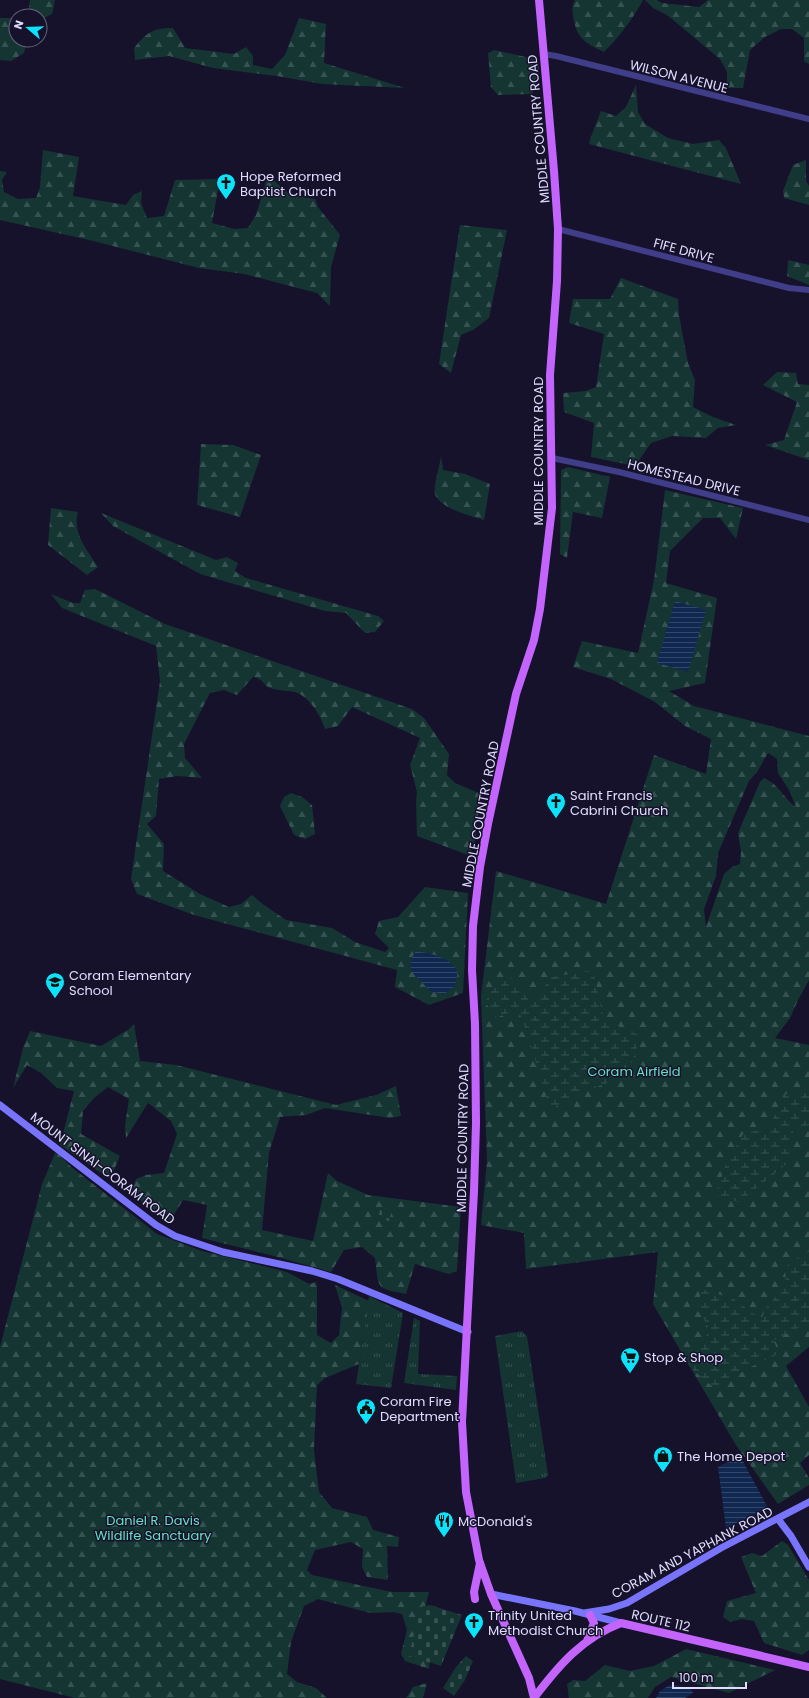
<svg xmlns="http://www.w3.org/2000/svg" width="809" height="1698" viewBox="0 0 809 1698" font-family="Poppins,sans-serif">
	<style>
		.grass { fill: url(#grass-tufts) }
		.forest { fill: url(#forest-firs); fill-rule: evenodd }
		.wetland { fill: url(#wetland-marsh) }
		.cemetery { fill: url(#cemetery-stones) }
		.water { fill: url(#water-rules) }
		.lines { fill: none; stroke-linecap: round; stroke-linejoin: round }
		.tertiary { stroke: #403e89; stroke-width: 6 }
		.secondary { stroke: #7875fc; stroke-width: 7 }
		.primary { stroke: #c365fc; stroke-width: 8 }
		.labels { text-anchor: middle; stroke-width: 3; stroke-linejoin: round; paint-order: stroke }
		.street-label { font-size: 13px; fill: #e0dcfe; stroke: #16122b }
		.poi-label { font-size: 13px; fill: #e0dcfe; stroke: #16122b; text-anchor: start }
		.park-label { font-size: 13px; fill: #67dfc1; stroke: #16122b }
	</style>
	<defs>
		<pattern id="grass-tufts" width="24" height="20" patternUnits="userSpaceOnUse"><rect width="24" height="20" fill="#153533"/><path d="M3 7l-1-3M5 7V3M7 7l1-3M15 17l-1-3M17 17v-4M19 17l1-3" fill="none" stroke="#375252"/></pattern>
		<pattern id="forest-firs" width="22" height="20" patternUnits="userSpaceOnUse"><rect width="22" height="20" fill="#153533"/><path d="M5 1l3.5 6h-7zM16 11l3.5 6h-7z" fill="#375252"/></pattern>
		<pattern id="wetland-marsh" width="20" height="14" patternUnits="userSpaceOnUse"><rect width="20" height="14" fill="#153533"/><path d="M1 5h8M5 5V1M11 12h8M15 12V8" fill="none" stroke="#375252"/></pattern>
		<pattern id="cemetery-stones" width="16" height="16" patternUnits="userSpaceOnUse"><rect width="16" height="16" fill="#153533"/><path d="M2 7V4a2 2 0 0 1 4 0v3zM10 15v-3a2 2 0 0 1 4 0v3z" fill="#375252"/></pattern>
		<pattern id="water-rules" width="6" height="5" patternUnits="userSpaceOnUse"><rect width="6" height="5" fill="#102850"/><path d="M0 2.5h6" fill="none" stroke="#32476a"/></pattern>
	</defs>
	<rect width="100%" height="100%" fill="#16122b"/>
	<!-- grass -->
	<path class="grass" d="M 369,1296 L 403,1313 L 391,1388 L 356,1384 Z
		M 414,1318 L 420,1321 L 418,1374 L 457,1376 L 456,1390 L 404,1383 Z
		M 522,1331 L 527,1336 L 548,1475 L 545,1478 L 516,1483 L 495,1336 Z"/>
	<!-- forest -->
	<path class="forest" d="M 30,0 L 55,0 L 52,14 L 40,20 L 40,16 L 24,16 L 28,14 Z
		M 575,0 L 643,0 C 633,19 619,37 604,52 C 585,43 576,38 573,15 C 572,9 572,6 575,0 Z
		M 645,0 L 657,0 L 662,3 L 699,7 L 708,0 L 809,0 L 809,64 L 804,61 L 804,38 L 792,29 L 781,29 L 765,37 L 750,50 L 743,88 L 727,88 L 727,72 L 720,59 L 667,15 L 653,8 Z
		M 0,18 L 16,18 L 16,40 L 27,40 L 24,53 L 11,61 L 0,60 Z
		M 299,18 L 326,24 L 324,63 L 405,88 L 322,84 L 277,76 L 213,68 L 169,56 L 135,60 L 134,48 C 147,32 153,28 173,28 L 185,48 L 234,54 L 246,47 L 253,56 L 253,65 L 272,69 L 285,55 Z
		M 494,50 L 535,59 L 539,63 L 539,81 L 532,94 L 498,95 L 491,87 L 488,53 Z
		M 636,85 L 638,112 L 645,124 L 668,138 L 693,144 L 719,140 L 726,148 L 741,184 L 589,144 L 590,139 L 601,111 L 616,116 L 626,107 Z
		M 43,150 L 79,157 L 73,196 L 126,205 L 133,195 L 142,191 L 141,203 L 147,218 L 164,216 L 175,180 L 220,179 L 212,223 L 234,229 L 248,228 L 256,215 L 268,175 L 290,195 L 315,199 L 318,207 L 340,235 L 331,267 L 330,306 L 317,293 L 244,274 L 199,268 L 89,240 L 0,220 L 0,171 L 7,172 L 2,180 L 4,192 L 18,199 L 36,198 L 40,187 Z
		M 806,160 L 806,181 L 809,186 L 809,205 L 784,198 L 783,191 L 793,165 Z
		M 460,225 L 507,230 L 489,318 L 473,330 L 461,335 L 451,373 L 439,364 Z
		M 788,260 L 809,265 L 809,285 L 787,276 Z
		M 621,278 L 678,299 L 679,315 L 688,363 L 695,380 L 693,407 L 713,417 L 736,425 L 718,428 L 706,438 L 672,436 L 651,443 L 635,466 L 591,457 L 594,423 L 564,412 L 563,393 L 586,391 L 596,387 L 604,334 L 569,323 L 573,299 L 610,299 Z
		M 777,372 L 796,373 L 798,384 L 809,385 L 809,460 L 765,445 L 784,440 L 797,402 L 763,385 Z
		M 201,444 L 233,445 L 261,455 L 240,517 L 197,505 Z
		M 441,456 L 443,470 L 465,474 L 490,484 L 484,520 C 471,516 439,508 435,494 C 433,486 440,465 441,456 Z
		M 568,467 L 610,477 L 602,518 L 573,512 L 567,558 L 560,554 L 561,470 Z
		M 665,490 L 743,508 L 736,539 L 720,518 L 703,518 L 670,551 L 666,583 L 717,598 L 705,683 L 669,691 L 694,706 L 809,736 L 809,980 L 798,1000 L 790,1018 L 775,1038 L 809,1045 L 809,1347 L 786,1366 L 809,1407 L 809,1455 L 800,1463 L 809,1478 L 809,1485 L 778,1504 L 736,1445 L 653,1304 L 658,1252 L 526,1269 L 524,1233 L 481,1225 L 487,1161 L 481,996 L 496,871 L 606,904 L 654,755 L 706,774 L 711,739 L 685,726 L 655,702 L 611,679 L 573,667 L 582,641 L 638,653 L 654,580 ZM 768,753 L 777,759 L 778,773 L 789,790 L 796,807 C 784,799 779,784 764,778 L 760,782 L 738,833 L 741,852 L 740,864 L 732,867 L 724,874 L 706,927 L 704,909 L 716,876 L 718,853 L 749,781 L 757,772 Z
		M 51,508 L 78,512 C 72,533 87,550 98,567 L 87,575 L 48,545 Z
		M 101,513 L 216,560 L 227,557 L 238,563 L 235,571 L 246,578 L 378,616 L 384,621 L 375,632 L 365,633 L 346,613 L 325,611 L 200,574 L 113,526 Z
		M 95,589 L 165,624 L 412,709 L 424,718 L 449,754 L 447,775 L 455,783 L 481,794 L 474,847 L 468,855 L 417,836 L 416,802 L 417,792 L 410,765 L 420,738 L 352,707 L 338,726 L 325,729 C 321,716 309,696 295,692 C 287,690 278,691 270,688 C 263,685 264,679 253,677 L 237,695 L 224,690 L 210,693 L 184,744 L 185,758 L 202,778 L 178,776 L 159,779 L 156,816 L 147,824 L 164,844 L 163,871 L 200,894 L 229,907 L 241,904 L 252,895 L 264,905 L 286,920 L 332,928 L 355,942 L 385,952 L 389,948 L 375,934 L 379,921 L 398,917 L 425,887 L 468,893 L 463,993 L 429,1005 L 395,987 L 397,970 L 194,915 L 137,894 L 131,879 L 160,681 L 156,646 L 62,608 L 51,594 L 73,603 L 80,603 L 85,590 Z
		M 291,793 L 302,797 L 312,805 L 315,834 L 305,839 L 294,835 L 280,806 L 284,797 Z
		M 134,1024 L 140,1061 L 176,1065 L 336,1105 L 376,1095 L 396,1086 L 401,1116 L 390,1118 L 325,1108 L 306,1115 L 280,1117 L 269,1153 L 262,1230 L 313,1241 L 328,1173 L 337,1181 L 368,1195 L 461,1207 L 457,1271 L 449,1274 L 415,1264 L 406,1294 C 374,1288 379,1288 375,1258 L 362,1247 L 344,1250 L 331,1272 L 274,1256 L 202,1238 L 207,1205 L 183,1200 L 170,1221 L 130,1193 L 136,1179 L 146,1175 L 164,1173 L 177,1134 L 171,1121 L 148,1103 L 126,1138 L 125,1125 L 129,1099 L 108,1087 L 94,1098 L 83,1111 L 81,1134 L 120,1156 L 110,1179 L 60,1145 L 74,1091 L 57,1088 L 41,1073 L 27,1065 L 13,1088 L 23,1048 L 30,1031 L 101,1046 L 129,1029 Z
		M 56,1151 L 70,1166 L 157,1234 L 202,1251 L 287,1272 L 309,1284 L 316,1282 L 317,1287 L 317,1335 L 331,1343 L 339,1335 L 342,1308 L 335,1285 L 369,1301 L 359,1364 L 325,1378 L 317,1385 L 314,1450 L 319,1492 L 332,1508 L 367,1517 L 373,1530 L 399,1537 L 398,1547 L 387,1546 L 388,1580 L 367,1577 L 362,1567 L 363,1549 L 351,1542 L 315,1550 L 307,1570 L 312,1575 L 392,1592 L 429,1592 L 416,1641 L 430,1655 L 429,1669 L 405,1661 L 401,1654 L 407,1630 L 402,1614 L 393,1612 L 370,1613 L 318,1599 L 304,1606 L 291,1642 L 287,1674 L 297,1682 L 316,1688 L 327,1698 L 75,1698 L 0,1679 L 0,1347 L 42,1184 Z
		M 782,1541 L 788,1545 L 809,1580 L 809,1650 L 802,1655 L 764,1643 L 754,1621 L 742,1619 L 730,1622 L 723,1617 L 727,1601 L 756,1593 L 741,1557 L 752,1553 L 762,1556 Z
		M 686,1649 L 775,1670 L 729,1693 L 671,1677 L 655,1687 L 648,1698 L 569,1698 L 567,1684 L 573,1680 L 585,1681 L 605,1665 L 630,1671 L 654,1666 Z
		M 427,1683 L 423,1698 L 406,1698 L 413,1687 Z"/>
	<!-- wetland -->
	<path class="wetland" d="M 593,970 L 604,1020 L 641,1036 L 628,1074 L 569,1099 L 550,1110 L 528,1036 L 518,1009 L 496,1018 L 485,1002 L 499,977 L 512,978 L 531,1003 L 552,977 Z
		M 809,1088 L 809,1125 L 794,1128 L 788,1163 L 739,1202 L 715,1196 L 726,1164 L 743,1134 L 769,1127 L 785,1094 Z
		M 809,1250 L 809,1327 L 806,1324 L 774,1340 L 778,1354 L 753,1366 L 714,1388 L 693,1370 L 709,1329 L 702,1316 L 699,1288 L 734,1299 L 761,1319 L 767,1306 L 786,1286 L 785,1267 Z"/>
	<!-- cemetery -->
	<path class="cemetery" d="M 381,1207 L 392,1210 L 389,1221 L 378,1218 Z
		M 430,1605 L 462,1615 L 441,1666 L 409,1656 L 420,1608 L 423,1606 Z
		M 466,1656 L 473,1661 L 465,1680 L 454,1696 L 443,1688 L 456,1667 Z"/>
	<!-- water -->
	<path class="water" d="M 675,601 L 706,610 L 688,672 L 657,663 Z
		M 415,952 C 427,951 457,959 457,974 C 458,978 455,983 454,987 L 444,994 L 430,991 L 411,971 L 411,960 Z
		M 740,1456 L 768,1508 L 726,1528 L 718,1467 Z
		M 670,1685 L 676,1685 L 691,1689 L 693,1693 L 685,1698 L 656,1698 L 660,1691 Z"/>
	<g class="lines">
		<!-- tertiary -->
		<path class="tertiary" d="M 544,54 L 556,56 L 809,119
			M 558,229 L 789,288 L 809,290
			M 552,458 L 619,472 L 809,520"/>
		<!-- secondary -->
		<path class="secondary" d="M 0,1105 L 156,1225 L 175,1236 L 223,1252 L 312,1271 L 338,1279 L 468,1332
			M 778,1519 L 791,1536 L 809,1567
			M 491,1594 L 575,1611 L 621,1623
			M 584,1613 L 609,1609 L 627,1603 L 721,1548 L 809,1502"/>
		<!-- primary -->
		<path class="primary" d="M 475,1599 L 474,1592 L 480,1563
			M 587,1641 L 594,1623 L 590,1615
			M 534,1698 L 529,1678 L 491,1594 L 479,1560 L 466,1492 L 462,1422 L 474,1191 L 476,1123 L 475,1024 L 472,970 L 473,926 L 480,867 L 488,824 L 516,694 L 534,640 L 540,609 L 552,508 L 550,375 L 557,281 L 558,229 L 554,171 L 539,0
			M 534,1698 C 559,1665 582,1638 621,1623 L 809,1667"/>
	</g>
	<!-- icons -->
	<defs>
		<symbol id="church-pin" viewBox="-11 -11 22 30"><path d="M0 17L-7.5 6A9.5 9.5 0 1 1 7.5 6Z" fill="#0ce3fb" stroke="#16122b"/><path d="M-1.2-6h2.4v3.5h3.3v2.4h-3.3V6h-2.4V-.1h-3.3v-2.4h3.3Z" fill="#111"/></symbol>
		<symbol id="school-pin" viewBox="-11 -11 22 30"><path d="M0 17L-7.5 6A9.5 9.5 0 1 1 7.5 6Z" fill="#0ce3fb" stroke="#16122b"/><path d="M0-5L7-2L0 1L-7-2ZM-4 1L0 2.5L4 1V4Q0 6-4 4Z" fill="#111"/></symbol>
		<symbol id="supermarket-pin" viewBox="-11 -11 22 30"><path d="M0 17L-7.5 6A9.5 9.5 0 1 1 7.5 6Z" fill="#0ce3fb" stroke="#16122b"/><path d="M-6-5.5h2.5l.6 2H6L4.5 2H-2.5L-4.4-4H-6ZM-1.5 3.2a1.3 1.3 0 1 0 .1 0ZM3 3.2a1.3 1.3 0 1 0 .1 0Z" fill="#111"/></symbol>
		<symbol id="civic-pin" viewBox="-11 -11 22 30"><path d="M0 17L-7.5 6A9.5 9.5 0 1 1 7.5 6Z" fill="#0ce3fb" stroke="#16122b"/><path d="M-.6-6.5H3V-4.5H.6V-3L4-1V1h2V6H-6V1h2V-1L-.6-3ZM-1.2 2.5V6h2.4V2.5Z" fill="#111"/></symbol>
		<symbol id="shop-pin" viewBox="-11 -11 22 30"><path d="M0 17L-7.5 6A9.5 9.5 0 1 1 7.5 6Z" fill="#0ce3fb" stroke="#16122b"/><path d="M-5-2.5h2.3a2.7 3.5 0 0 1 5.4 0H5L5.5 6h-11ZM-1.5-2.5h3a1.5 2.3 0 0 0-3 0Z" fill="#111"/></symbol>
		<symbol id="restaurant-pin" viewBox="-11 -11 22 30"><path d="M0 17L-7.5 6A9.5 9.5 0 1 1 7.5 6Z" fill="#0ce3fb" stroke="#16122b"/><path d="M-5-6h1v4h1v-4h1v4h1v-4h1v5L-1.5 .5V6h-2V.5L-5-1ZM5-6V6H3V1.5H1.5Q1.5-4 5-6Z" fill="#111"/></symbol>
	</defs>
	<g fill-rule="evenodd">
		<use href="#church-pin" x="215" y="172" width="22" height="30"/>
		<use href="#church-pin" x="545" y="791" width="22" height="30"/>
		<use href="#school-pin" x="44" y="971" width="22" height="30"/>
		<use href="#supermarket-pin" x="619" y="1346" width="22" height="30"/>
		<use href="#civic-pin" x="355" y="1397" width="22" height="30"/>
		<use href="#shop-pin" x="652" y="1445" width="22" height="30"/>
		<use href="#restaurant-pin" x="433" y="1510" width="22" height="30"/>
		<use href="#church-pin" x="463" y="1611" width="22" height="30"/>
	</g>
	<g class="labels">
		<!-- street labels -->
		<g class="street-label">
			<text transform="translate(679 76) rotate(14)" y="5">WILSON AVENUE</text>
			<text transform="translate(538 129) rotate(-95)" y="5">MIDDLE COUNTRY ROAD</text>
			<text transform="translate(684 250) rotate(15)" y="5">FIFE DRIVE</text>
			<text transform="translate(538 451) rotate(-90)" y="5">MIDDLE COUNTRY ROAD</text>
			<text transform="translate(684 477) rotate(14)" y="5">HOMESTEAD DRIVE</text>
			<text transform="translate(480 814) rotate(-79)" y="5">MIDDLE COUNTRY ROAD</text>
			<text transform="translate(462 1138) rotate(-89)" y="5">MIDDLE COUNTRY ROAD</text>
			<text transform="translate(103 1168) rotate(37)" y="5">MOUNT SINAI-CORAM ROAD</text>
			<text transform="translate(692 1552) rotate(-28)" y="5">CORAM AND YAPHANK ROAD</text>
			<text transform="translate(661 1620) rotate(13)" y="5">ROUTE 112</text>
		</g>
		<!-- poi labels -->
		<g class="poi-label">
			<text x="240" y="181">Hope Reformed<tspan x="240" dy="15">Baptist Church</tspan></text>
			<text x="570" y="800">Saint Francis<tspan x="570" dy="15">Cabrini Church</tspan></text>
			<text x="69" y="980">Coram Elementary<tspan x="69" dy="15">School</tspan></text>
			<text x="644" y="1362">Stop &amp; Shop</text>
			<text x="380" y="1406">Coram Fire<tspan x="380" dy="15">Department</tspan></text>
			<text x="677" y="1461">The Home Depot</text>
			<text x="458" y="1526">McDonald's</text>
			<text x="488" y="1620">Trinity United<tspan x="488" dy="15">Methodist Church</tspan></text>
		</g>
		<!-- park labels -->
		<g class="park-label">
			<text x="634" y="1076">Coram Airfield</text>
			<text x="153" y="1525">Daniel R. Davis<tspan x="153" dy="15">Wildlife Sanctuary</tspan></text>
		</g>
	</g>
	<!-- north arrow -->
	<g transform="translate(28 28) rotate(289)"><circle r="19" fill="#16122b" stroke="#67637f"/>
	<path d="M0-3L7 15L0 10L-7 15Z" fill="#0ce3fb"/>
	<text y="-6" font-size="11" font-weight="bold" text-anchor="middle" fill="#e0dcfe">N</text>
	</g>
	<!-- scale -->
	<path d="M673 1682v6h73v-6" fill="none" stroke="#e0dcfe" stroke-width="2"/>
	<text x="679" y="1682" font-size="12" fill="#e0dcfe" stroke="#16122b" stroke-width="3" paint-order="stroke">100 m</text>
</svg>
